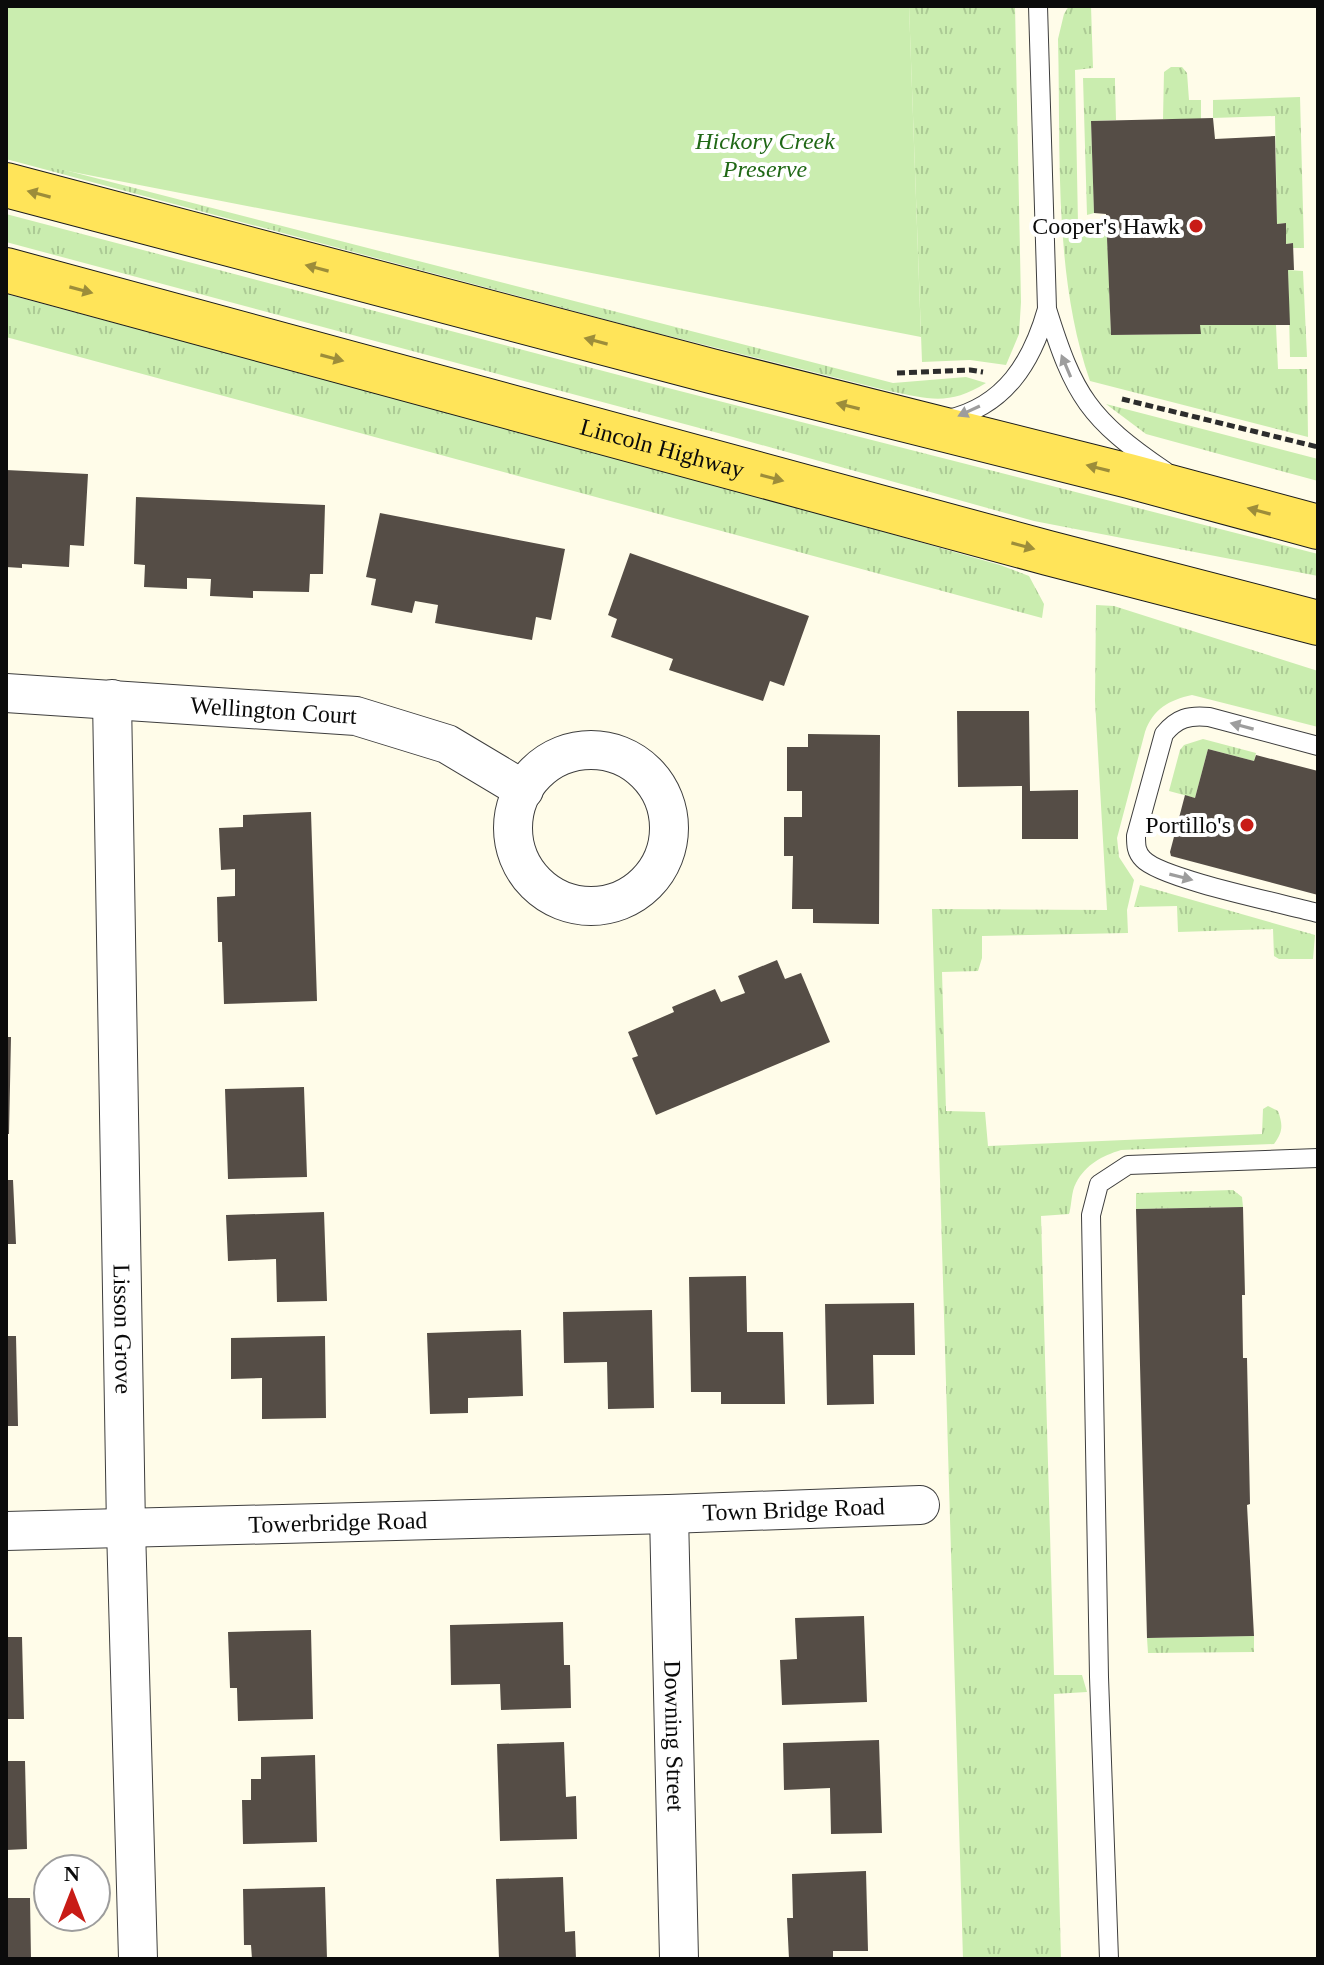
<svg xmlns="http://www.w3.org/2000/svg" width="1324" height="1965" viewBox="0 0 1324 1965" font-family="Georgia,serif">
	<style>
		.grass { fill: url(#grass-tufts) }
		.park { fill: #caedaf }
		.building { fill: #554d46 }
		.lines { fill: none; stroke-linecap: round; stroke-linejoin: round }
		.service-casing { stroke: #3e3e3e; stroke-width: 20 }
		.minor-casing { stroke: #3e3e3e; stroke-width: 40 }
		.primary-casing { stroke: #1c1c1c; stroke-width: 46 }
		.path { stroke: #2d2d2d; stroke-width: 5; stroke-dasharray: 8 4; stroke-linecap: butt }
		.service { stroke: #fff; stroke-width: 18 }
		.minor { stroke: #fff; stroke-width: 38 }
		.primary { stroke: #ffe459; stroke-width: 44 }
		.oneway { fill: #9d8d3a }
		.oneway2 { fill: #9d9d9d }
		.poi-dot { fill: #c81c16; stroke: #fff; stroke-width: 3 }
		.labels { text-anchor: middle; stroke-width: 8; stroke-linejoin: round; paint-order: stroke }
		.park-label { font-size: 24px; font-style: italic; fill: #206816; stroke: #fff }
		.poi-label { font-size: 24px; fill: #0b0b0b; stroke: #fff; text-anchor: end }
		.street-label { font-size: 24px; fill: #0b0b0b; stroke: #fff }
	</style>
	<defs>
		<pattern id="grass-tufts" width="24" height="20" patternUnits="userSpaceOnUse" patternTransform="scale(2)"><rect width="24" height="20" fill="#caedaf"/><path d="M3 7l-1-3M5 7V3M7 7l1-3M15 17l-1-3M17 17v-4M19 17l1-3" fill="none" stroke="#acca95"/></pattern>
	</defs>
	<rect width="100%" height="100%" fill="#fffce9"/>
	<!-- grass -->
	<path class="grass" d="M 909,6 L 1015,6 L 1021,302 L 1019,334 L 1006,365 L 970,360 L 922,362 Z
		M 1069,6 L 1091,6 L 1093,68 L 1075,70 L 1078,224 L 1094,225 L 1094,228 L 1107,228 L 1111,335 L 1200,334 L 1200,325 L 1276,325 L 1278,369 L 1307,369 L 1308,437 L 1090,381 C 1053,275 1061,151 1058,39 L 1064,14 Z
		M 1171,67 L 1182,67 L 1187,73 L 1189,100 L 1201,100 L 1201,119 L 1163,119 L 1164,72 Z
		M 1083,78 L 1115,78 L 1115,83 L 1116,120 L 1091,121 L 1094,213 L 1087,215 Z
		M 1300,97 L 1304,248 L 1293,248 L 1292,243 L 1286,244 L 1286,223 L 1277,224 L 1275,116 L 1213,118 L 1213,100 Z
		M 6,155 L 893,383 L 966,377 L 986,383 C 949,406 929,399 889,391 L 645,330 L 6,159 Z
		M 6,214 L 672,389 L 1318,554 L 1318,576 L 1034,521 L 733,437 L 6,242 Z
		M 1288,270 L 1303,271 L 1307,357 L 1290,357 Z
		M 6,294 L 681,474 L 1000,565 L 1029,576 L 1044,604 L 1042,618 L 6,337 Z
		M 1106,404 L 1318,459 L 1318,481 L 1146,434 Z
		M 1096,605 L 1114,606 L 1318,671 L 1318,727 L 1192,695 C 1169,700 1153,709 1145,732 L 1117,838 L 1119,857 L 1134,880 L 1127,910 L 1128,933 L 982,936 L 982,958 L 978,971 L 942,972 L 946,1111 L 985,1112 L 988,1146 L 1262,1134 L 1263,1109 L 1268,1106 L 1278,1111 C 1283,1125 1283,1132 1274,1144 L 1121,1150 C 1102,1156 1086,1164 1076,1183 C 1071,1192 1072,1204 1069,1214 L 1041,1216 L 1054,1675 L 1082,1675 L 1087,1692 L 1054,1694 L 1061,1959 L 963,1959 L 932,909 L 1107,910 L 1095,701 Z
		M 1203,739 L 1256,753 L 1254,761 L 1208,749 L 1195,798 L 1169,791 L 1180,750 L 1184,745 Z
		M 1140,885 L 1315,935 L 1313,959 L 1279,959 L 1274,956 L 1273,929 L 1178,932 L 1177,906 L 1134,907 Z
		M 1233,1190 L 1242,1197 L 1243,1207 L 1136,1209 L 1136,1193 Z
		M 1254,1636 L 1254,1652 L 1148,1653 L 1147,1638 Z"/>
	<!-- park -->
	<path class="park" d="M 6,6 L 909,6 L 921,337 L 6,159 Z"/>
	<!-- building -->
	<path class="building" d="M 1213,118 L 1215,139 L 1275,136 L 1277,224 L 1286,223 L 1286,244 L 1293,243 L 1294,270 L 1288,270 L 1290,325 L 1200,325 L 1201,334 L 1111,335 L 1106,214 L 1094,213 L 1091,121 Z
		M 6,470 L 88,474 L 84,546 L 70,545 L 69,567 L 22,564 L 22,568 L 6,567 Z
		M 136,497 L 325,505 L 323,574 L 310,574 L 309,592 L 253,591 L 253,598 L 210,596 L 211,579 L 187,578 L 187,589 L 144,587 L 145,565 L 134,564 Z
		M 380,513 L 565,549 L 551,620 L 536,617 L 532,640 L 435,623 L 438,605 L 415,601 L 412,613 L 371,605 L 376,579 L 366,577 Z
		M 630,553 L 809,616 L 784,686 L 770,681 L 763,701 L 669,670 L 673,659 L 611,637 L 617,619 L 608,615 Z
		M 957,711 L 1029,711 L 1030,791 L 1078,790 L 1078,839 L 1022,839 L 1022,786 L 958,787 Z
		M 808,734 L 880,735 L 879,924 L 813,923 L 813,909 L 792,909 L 793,856 L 784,856 L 784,817 L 802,817 L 802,791 L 787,791 L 787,747 L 808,747 Z
		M 1208,749 L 1254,761 L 1256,755 L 1318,771 L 1318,895 L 1171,856 L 1170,852 L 1185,795 L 1195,798 Z
		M 311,812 L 317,1001 L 224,1004 L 222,942 L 218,942 L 217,897 L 235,896 L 235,869 L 221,870 L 219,828 L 243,827 L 243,815 Z
		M 777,960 L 785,979 L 801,973 L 830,1042 L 656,1115 L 632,1058 L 638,1056 L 628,1032 L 674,1012 L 672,1007 L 715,989 L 721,1002 L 745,993 L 738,976 Z
		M 6,1037 L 11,1037 L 9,1134 L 6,1134 Z
		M 304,1087 L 307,1177 L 228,1179 L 225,1089 Z
		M 6,1180 L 13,1180 L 16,1244 L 6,1244 Z
		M 1243,1207 L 1245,1295 L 1242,1295 L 1243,1358 L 1247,1358 L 1250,1504 L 1247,1505 L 1254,1636 L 1147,1638 L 1136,1209 Z
		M 324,1212 L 327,1301 L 277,1302 L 276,1259 L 228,1261 L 226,1215 Z
		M 746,1276 L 747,1332 L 783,1332 L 785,1404 L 721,1404 L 721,1392 L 691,1392 L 689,1277 Z
		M 914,1303 L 915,1355 L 873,1355 L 874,1404 L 827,1405 L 825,1304 Z
		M 652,1310 L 654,1408 L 608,1409 L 607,1362 L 564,1363 L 563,1312 Z
		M 521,1330 L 523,1396 L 468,1398 L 468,1413 L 430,1414 L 427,1333 Z
		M 6,1336 L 16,1336 L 18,1426 L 6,1426 Z
		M 325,1336 L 326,1418 L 262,1419 L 262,1378 L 231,1379 L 231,1338 Z
		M 864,1616 L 867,1702 L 782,1705 L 780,1660 L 797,1659 L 795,1618 Z
		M 563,1622 L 564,1665 L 570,1665 L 571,1708 L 501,1710 L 500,1684 L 451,1685 L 450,1625 Z
		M 311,1630 L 313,1719 L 238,1721 L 237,1688 L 230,1688 L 228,1632 Z
		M 6,1637 L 22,1637 L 24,1719 L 6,1719 Z
		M 879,1740 L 882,1833 L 831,1834 L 830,1788 L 784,1790 L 783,1743 Z
		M 564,1742 L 566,1797 L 576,1796 L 577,1839 L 500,1841 L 497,1744 Z
		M 315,1755 L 317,1842 L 243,1844 L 242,1800 L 251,1800 L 251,1779 L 261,1779 L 261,1757 Z
		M 6,1761 L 25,1761 L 27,1849 L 6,1850 Z
		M 866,1871 L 868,1951 L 833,1951 L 833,1959 L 789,1959 L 787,1918 L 793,1918 L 792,1874 Z
		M 563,1877 L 565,1932 L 575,1931 L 576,1959 L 499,1959 L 496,1879 Z
		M 325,1887 L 327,1959 L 252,1959 L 251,1945 L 244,1945 L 243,1889 Z
		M 6,1898 L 30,1898 L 31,1959 L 6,1959 Z"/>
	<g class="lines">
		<defs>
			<path id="service" d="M 1038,6 L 1047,309 C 1074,396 1089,419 1165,471
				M 948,419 C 1005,406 1032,362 1047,309
				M 1318,746 L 1209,717 C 1189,715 1177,718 1164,734 L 1136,836 C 1136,845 1136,852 1143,859 C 1161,879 1285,904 1318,913
				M 1109,1959 L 1099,1677 L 1091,1215 L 1099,1184 L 1128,1165 L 1318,1158"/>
			<g id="minor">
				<path id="s1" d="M 6,693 L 356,716 L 447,744 L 524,790"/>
				<path id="s2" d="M 112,699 L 126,1528 L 138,1959"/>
				<circle cx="591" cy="828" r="78"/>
				<path id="s3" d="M 669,1514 L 679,1959"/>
				<path id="s4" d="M 6,1531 L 669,1514 L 920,1505"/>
			</g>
			<g id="primary">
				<path d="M 6,185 L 711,371 L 1129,476 L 1318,527"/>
				<path id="s5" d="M 6,270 L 1048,553 L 1318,623"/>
			</g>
		</defs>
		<!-- service casing -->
		<use href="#service" class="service-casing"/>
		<!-- minor casing -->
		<use href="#minor" class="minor-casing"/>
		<!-- primary casing -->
		<use href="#primary" class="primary-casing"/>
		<!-- path -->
		<path class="path" d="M 897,373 L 970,370 L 983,372
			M 1122,399 L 1318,447"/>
		<!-- service -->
		<use href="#service" class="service"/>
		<!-- minor -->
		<use href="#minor" class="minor"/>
		<!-- primary -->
		<use href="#primary" class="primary"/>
	</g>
	<!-- one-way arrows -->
	<defs><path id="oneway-solid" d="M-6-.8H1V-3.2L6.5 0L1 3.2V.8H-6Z" transform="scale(2)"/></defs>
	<g class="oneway">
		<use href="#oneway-solid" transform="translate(39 194) rotate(-165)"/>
		<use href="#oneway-solid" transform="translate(317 268) rotate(-165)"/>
		<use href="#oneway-solid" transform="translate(81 290) rotate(15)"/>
		<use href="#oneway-solid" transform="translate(596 341) rotate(-165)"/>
		<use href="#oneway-solid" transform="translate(332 358) rotate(15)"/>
		<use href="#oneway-solid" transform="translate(848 406) rotate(-166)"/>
		<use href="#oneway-solid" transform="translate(1098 468) rotate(-166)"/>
		<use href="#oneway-solid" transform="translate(772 478) rotate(15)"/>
		<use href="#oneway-solid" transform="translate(1259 511) rotate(-165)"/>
		<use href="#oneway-solid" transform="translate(1023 546) rotate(15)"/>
	</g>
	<g class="oneway2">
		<use href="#oneway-solid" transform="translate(1066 366) rotate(-113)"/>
		<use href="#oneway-solid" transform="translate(969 411) rotate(155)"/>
		<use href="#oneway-solid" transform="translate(1242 726) rotate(-165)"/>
		<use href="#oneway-solid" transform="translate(1181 877) rotate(14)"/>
	</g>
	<!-- markers -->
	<g class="poi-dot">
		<circle cx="1196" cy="226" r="8"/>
		<circle cx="1247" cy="825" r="8"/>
	</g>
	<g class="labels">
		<!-- park labels -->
		<g class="park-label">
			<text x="765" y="149">Hickory Creek<tspan x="765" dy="28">Preserve</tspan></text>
		</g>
		<!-- poi labels -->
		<g class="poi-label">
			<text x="1180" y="234">Cooper's Hawk</text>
			<text x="1231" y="833">Portillo's</text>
		</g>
		<!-- street labels -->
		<g class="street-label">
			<text dy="8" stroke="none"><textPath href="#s5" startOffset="680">Lincoln Highway</textPath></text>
			<text dy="8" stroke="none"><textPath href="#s1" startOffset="268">Wellington Court</textPath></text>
			<text dy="8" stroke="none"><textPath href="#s2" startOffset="630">Lisson Grove</textPath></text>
			<text dy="8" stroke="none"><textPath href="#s4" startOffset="788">Town Bridge Road</textPath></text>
			<text dy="8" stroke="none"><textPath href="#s4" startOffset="332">Towerbridge Road</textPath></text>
			<text dy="8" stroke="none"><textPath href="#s3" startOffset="222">Downing Street</textPath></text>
		</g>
	</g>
	<!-- border -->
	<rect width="1324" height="1965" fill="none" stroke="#0b0b0b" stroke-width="16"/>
	<!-- north arrow -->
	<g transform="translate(72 1893)"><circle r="38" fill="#ffffff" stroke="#9d9d9d" stroke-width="2"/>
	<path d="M0-6L14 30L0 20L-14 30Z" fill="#c81c16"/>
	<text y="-12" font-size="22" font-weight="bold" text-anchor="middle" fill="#0b0b0b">N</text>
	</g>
</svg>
